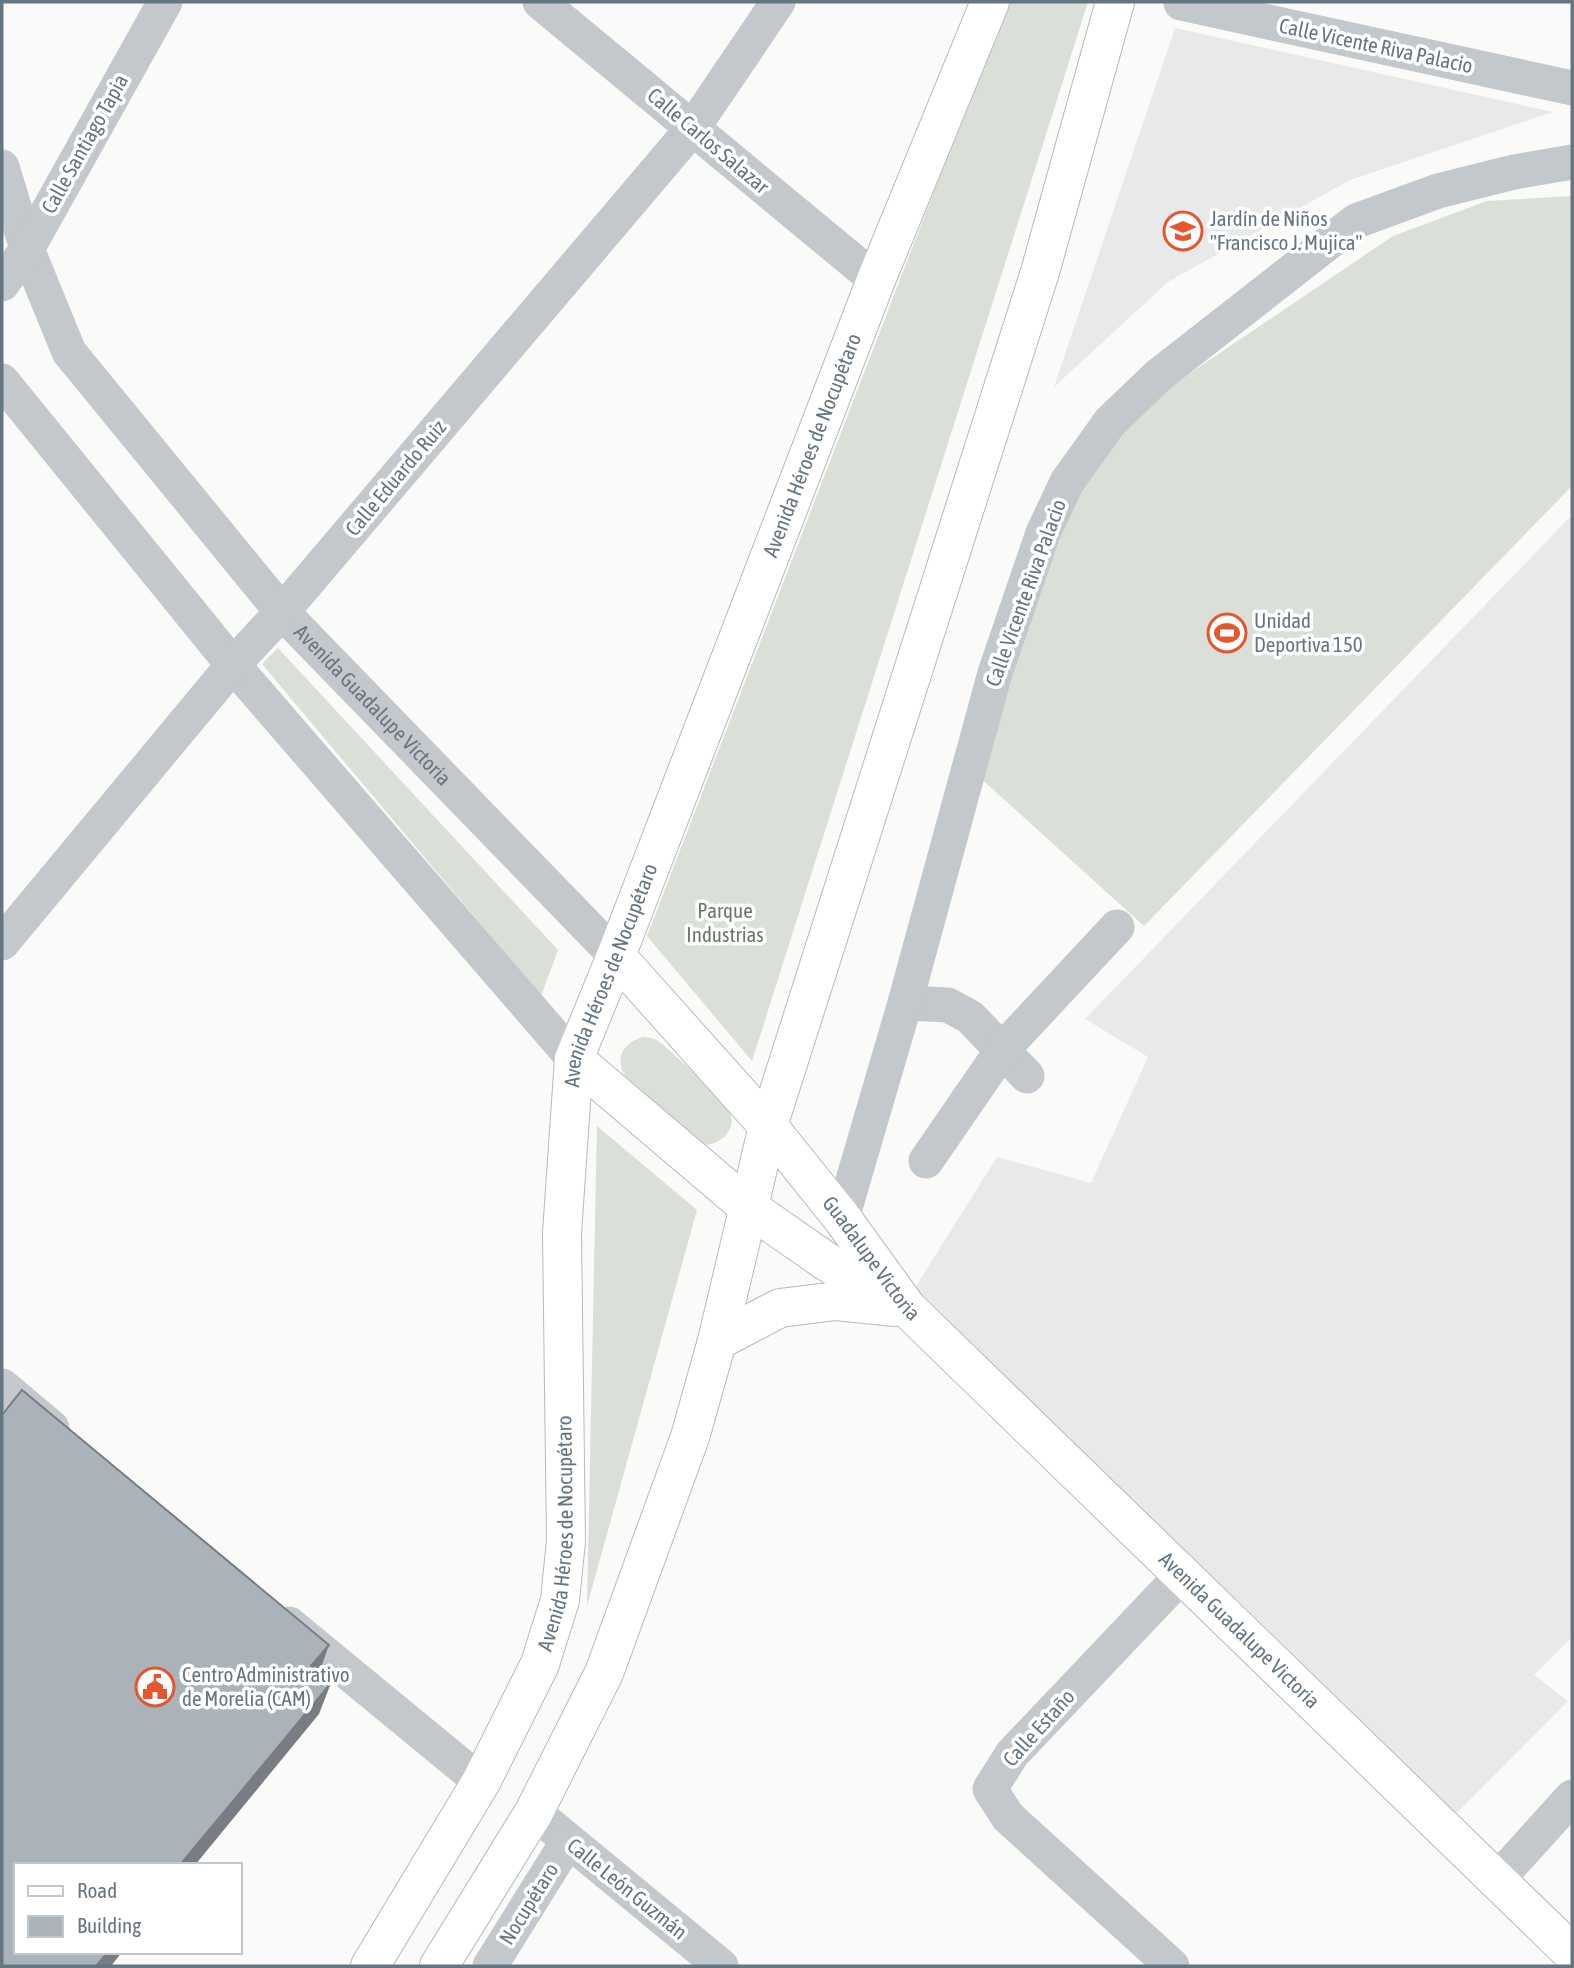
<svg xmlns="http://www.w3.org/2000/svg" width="1574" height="1968" viewBox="0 0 1574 1968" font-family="'Asap Condensed',sans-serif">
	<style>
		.built { fill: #e8e9e9 }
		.garden { fill: #dadfd7 }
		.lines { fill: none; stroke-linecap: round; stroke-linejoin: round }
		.major-casing { stroke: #b5babe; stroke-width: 40 }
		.minor { stroke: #c3c8cc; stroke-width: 35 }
		.major { stroke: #fff; stroke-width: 38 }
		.shaded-wall { fill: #777d82 }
		.building { fill: #aab3b9; stroke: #777d82; stroke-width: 2 }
		.labels { text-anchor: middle; stroke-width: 7; stroke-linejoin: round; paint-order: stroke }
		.street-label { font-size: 21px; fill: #657683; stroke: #fff }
		.poi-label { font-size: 21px; fill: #657683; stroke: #fff; text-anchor: start }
		.park-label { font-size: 21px; fill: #687a64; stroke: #fff }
	</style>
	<rect width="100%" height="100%" fill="#fafaf8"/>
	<!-- built -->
	<path class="built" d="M 1175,28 L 1553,112 L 1350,180 L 1168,282 L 1054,387 Z
		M 1572,515 L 1572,1637 L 1534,1675 L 1568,1701 L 1449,1821 L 913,1291 L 997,1157 L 1091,1183 L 1148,1057 L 1085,1019 Z"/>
	<!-- garden -->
	<path class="garden" d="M 1007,2 L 1088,2 L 752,1061 L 647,936 Z
		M 1572,196 L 1572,486 L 1144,926 L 977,775 L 1074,491 L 1146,403 L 1393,236 L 1487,201 Z
		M 278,648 L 558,950 L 541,996 L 262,664 Z
		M 643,1037 C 648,1037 653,1038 658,1041 C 669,1048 722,1099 728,1109 C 739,1128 722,1145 703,1145 L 627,1079 C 614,1061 621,1043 643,1037 Z
		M 597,1126 L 697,1210 L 587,1606 Z"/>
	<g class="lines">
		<defs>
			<g id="major">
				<path id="s2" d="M 616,956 L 768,1126 L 842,1218 L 907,1308 L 1572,1953"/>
				<path d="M 574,1059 L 748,1207 L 827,1262 L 896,1302"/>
				<path d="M 717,1341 L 780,1308 L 836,1301 L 895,1307"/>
				<path id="s3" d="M 370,1966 L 481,1782 L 540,1664 L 560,1600 L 566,1541 L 562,1233 L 574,1059 L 616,956 L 876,280 L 990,2"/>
				<path d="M 439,1966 L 534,1812 L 604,1673 L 690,1437 L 717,1341 L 768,1126 L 1040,272 L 1115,2"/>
			</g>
		</defs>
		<!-- major casing -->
		<use href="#major" class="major-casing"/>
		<!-- minor -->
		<g class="minor">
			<path d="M 540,2 L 876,280"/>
			<path d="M 1181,3 L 1572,88"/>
			<path id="s1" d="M 2,167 L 27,249 L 69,352 L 282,612 L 616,956"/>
			<path d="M 2,284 L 27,249 L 165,2"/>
			<path d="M 2,381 L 233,665 L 574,1059"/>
			<path d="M 2,943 L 233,665 L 282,612 L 692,129 L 778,2"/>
			<path d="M 905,1003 L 948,1005 L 970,1017 L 1027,1076"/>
			<path d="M 926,1161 L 1003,1049 L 1117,927"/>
			<path d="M 842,1218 L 905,1003 L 995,673 L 1043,533 L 1067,482 L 1110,422 L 1159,375 L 1356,221 L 1438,191 L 1514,172 L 1572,162"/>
			<path d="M 2,1386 L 52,1428"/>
			<path d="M 289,1624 L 481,1782"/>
			<path d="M 534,1812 L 721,1966"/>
			<path d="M 1497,1880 L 1572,1797"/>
			<path d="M 490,1966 L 568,1841"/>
			<path d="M 1172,1966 L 1008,1817 L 990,1789 L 1012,1754 L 1182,1575"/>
		</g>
		<!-- major -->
		<use href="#major" class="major"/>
	</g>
	<!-- shaded-wall -->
	<path class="shaded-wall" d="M 329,1645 L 318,1676 L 311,1666 Z
		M 331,1683 L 319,1714 L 195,1865 L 180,1865 Z
		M 108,1952 L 122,1952 L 111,1966 L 96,1966 Z"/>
	<!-- building -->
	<path class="building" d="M 22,1390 L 329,1645 L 311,1666 L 331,1683 L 180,1865 L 16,1865 L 16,1952 L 108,1952 L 96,1966 L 2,1966 L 2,1415 Z"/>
	<!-- icons -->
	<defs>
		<symbol id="school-ring" viewBox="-11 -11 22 22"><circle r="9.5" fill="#fff" stroke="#e4572e" stroke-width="1.5"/><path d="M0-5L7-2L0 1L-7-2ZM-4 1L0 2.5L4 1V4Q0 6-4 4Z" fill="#e4572e"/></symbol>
		<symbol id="stadium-ring" viewBox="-11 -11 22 22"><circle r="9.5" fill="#fff" stroke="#e4572e" stroke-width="1.5"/><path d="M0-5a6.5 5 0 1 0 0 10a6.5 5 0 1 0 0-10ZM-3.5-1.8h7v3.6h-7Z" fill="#e4572e"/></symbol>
		<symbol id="civic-ring" viewBox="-11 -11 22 22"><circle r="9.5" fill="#fff" stroke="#e4572e" stroke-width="1.5"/><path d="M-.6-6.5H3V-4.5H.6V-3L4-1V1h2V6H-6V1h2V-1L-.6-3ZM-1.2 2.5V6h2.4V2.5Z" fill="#e4572e"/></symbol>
	</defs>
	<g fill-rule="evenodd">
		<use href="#school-ring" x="1161" y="209" width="44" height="44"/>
		<use href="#stadium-ring" x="1205" y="611" width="44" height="44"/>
		<use href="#civic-ring" x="133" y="1665" width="44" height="44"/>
	</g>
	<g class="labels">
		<!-- street labels -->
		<g class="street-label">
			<text transform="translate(1376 46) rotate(12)" y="7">Calle Vicente Riva Palacio</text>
			<text transform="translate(708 141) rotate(40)" y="7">Calle Carlos Salazar</text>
			<text transform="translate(85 144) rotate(-61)" y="7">Calle Santiago Tapia</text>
			<text dy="7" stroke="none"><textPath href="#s3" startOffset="1614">Avenida Héroes de Nocupétaro</textPath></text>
			<text transform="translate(396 478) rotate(-50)" y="7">Calle Eduardo Ruiz</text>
			<text transform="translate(1026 593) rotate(-70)" y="7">Calle Vicente Riva Palacio</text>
			<text dy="7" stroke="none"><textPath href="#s1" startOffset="663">Avenida Guadalupe Victoria</textPath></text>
			<text dy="7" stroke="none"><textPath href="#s3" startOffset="1046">Avenida Héroes de Nocupétaro</textPath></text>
			<text dy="7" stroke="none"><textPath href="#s2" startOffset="396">Guadalupe Victoria</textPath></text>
			<text dy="7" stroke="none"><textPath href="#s3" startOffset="480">Avenida Héroes de Nocupétaro</textPath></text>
			<text dy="7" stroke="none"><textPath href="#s2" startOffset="920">Avenida Guadalupe Victoria</textPath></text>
			<text transform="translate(1039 1728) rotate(-48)" y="7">Calle Estaño</text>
			<text transform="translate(627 1889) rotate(39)" y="7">Calle León Guzmán</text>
			<text transform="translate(529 1904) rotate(-58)" y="7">Nocupétaro</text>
		</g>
		<!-- poi labels -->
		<g class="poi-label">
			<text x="1210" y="226">Jardín de Niños<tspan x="1210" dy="24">"Francisco J. Mujica"</tspan></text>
			<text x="1254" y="628">Unidad<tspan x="1254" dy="24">Deportiva 150</tspan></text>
			<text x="182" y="1682">Centro Administrativo<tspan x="182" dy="24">de Morelia (CAM)</tspan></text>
		</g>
		<!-- park labels -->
		<g class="park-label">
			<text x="725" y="918">Parque<tspan x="725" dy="24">Industrias</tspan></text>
		</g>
	</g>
	<!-- border -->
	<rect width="1574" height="1968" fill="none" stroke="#657683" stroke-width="7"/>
	<!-- legend -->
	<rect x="14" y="1863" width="228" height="91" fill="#ffffff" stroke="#c1c8cd" stroke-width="2"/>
	<rect x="28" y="1886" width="35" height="10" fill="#ffffff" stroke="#c1c8cd" stroke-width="2"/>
	<text x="77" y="1898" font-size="21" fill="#657683">Road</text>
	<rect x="28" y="1916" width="35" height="21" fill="#aab3b9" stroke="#c1c8cd" stroke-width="2"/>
	<text x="77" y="1933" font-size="21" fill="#657683">Building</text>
</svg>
